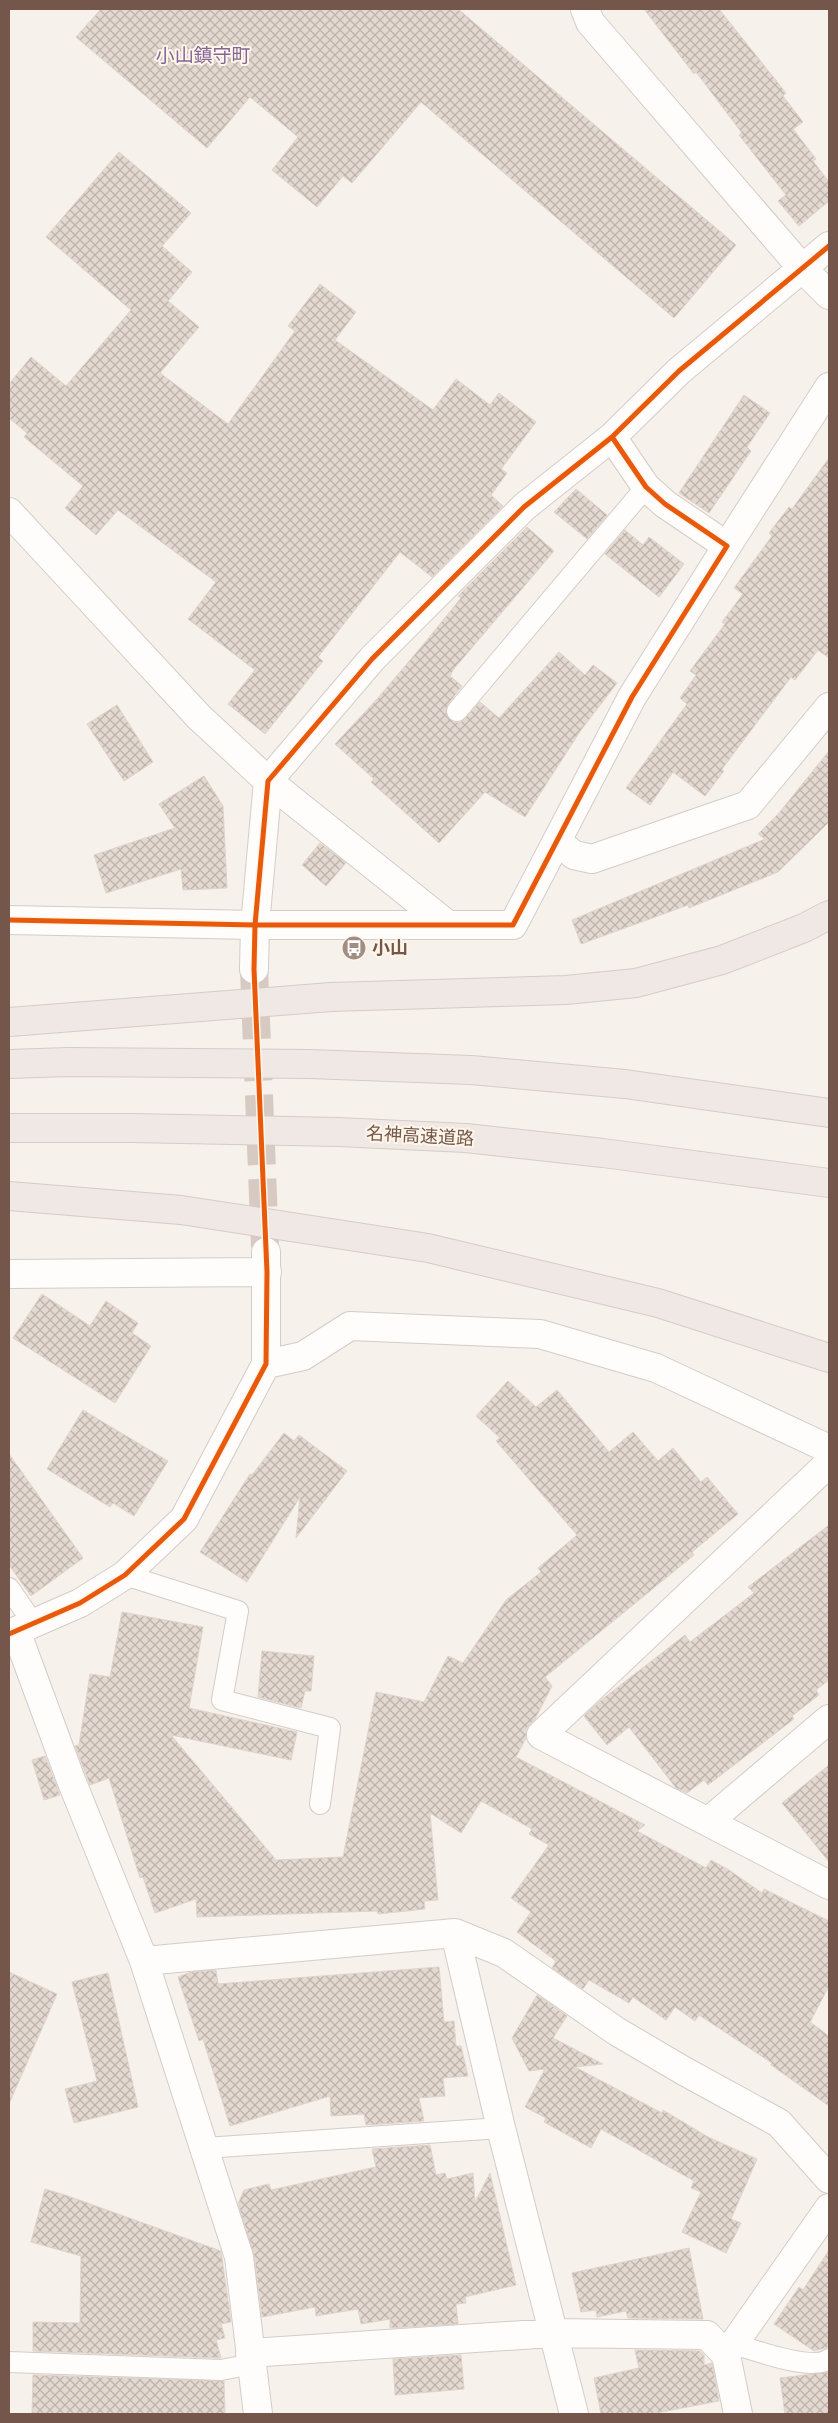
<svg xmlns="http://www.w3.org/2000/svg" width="838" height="2423" viewBox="0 0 838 2423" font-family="'Public Sans','Noto Sans JP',sans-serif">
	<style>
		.building { fill: url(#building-cross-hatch); stroke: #dfd4cc }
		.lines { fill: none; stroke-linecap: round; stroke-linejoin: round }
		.minor-tunnel { stroke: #d6cac2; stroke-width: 28; stroke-dasharray: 28 14; stroke-linecap: butt }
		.service-casing { stroke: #d4ccc7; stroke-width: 22 }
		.minor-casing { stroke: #d4ccc7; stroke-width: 30 }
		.motorway-casing { stroke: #d5ccc6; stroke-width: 30 }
		.service { stroke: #fefdfc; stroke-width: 20 }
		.minor { stroke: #fefdfc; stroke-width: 28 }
		.motorway { stroke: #f0e8e4; stroke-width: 28 }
		.cycleway-casing { stroke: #fff6ea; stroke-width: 8 }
		.cycleway { stroke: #e8590c; stroke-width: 5 }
		.labels { text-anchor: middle; stroke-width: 4; stroke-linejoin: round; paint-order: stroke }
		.poi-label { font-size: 18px; font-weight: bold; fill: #74574a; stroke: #fff6ea; text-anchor: start }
		.street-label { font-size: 18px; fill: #74574a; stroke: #fff6ea }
		.neighbourhood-label { font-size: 19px; fill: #856597; stroke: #fff6ea }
	</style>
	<defs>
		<pattern id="building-cross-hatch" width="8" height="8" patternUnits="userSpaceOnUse" patternTransform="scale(1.25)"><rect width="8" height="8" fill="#e3d9d1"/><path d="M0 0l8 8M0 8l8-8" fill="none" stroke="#bdb3ac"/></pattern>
	</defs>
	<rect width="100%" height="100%" fill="#f6f1ea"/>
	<!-- building -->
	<path class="building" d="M 101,9 L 458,9 L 736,245 L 674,318 L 421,102 L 352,183 L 343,176 L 317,207 L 272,170 L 298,137 L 250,97 L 207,148 L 76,37 Z
		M 644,9 L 719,9 L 786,93 L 783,96 L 803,122 L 793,129 L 816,159 L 813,161 L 829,182 L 829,201 L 799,226 L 778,201 L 786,195 L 739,135 L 742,133 L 696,72 L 694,74 Z
		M 119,152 L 191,213 L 162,246 L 192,272 L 168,301 L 199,327 L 160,373 L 228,424 L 295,331 L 288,326 L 320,284 L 356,312 L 335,340 L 433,410 L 456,379 L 490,405 L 499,393 L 536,422 L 501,469 L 507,473 L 491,495 L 503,506 L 432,577 L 400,552 L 318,657 L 323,661 L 265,734 L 228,704 L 255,670 L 188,619 L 216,582 L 118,510 L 96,535 L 65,508 L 83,486 L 24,437 L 27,433 L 9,418 L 9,384 L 31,357 L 66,386 L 131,310 L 46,237 Z
		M 744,395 L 770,413 L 747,447 L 751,451 L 709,513 L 679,493 Z
		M 829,458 L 829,658 L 818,650 L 795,680 L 791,677 L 722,769 L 724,771 L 705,796 L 673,772 L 650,805 L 626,788 L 687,704 L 680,698 L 696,675 L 690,671 L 725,624 L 722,622 L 743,594 L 734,588 L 772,536 L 769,533 L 789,507 L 792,509 Z
		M 576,489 L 607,515 L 587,539 L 554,512 Z
		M 527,527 L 554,551 L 453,670 L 450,676 L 462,686 L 448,704 L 446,715 L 454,723 L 461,722 L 480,702 L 499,718 L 559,652 L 585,675 L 593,665 L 617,683 L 581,730 L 525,817 L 485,792 L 439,843 L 371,782 L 374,779 L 335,744 L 378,698 L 427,640 L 461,598 L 458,596 Z
		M 625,530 L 643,545 L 649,537 L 684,564 L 659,597 L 605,554 Z
		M 117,705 L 153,762 L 124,781 L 87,724 Z
		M 829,751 L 829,822 L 778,872 L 689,908 L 688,905 L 581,944 L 572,920 L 765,839 L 758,834 L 779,813 Z
		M 204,776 L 223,806 L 227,888 L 183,890 L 181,869 L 106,893 L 94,855 L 175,828 L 159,804 Z
		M 320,843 L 346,863 L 326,886 L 302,865 Z
		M 42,1294 L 90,1326 L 106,1301 L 138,1323 L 132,1333 L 151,1346 L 115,1403 L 13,1338 Z
		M 508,1381 L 536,1407 L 557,1390 L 609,1452 L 633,1432 L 658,1461 L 673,1448 L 701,1482 L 707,1477 L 738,1514 L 692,1552 L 694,1555 L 545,1677 L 552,1686 L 535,1719 L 526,1729 L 526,1738 L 516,1757 L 645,1825 L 637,1831 L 706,1868 L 711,1860 L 729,1870 L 762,1893 L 764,1889 L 829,1921 L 829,1986 L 810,2022 L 829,2036 L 829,2106 L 771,2065 L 772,2063 L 699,2015 L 695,2021 L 675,2007 L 666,2020 L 633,1997 L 629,2003 L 589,1980 L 583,1989 L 552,1968 L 556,1961 L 517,1932 L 531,1912 L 511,1898 L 549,1845 L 529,1834 L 532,1829 L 481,1801 L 461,1833 L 430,1813 L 438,1900 L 424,1901 L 425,1909 L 378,1914 L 377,1911 L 197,1917 L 196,1899 L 155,1913 L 143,1877 L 140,1878 L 109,1778 L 90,1785 L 75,1746 L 79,1745 L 90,1674 L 110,1677 L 122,1612 L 203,1627 L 189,1708 L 297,1732 L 291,1760 L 171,1735 L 276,1860 L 343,1857 L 376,1692 L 424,1702 L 448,1656 L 463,1663 L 506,1600 L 541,1572 L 538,1568 L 577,1535 L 496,1441 L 500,1438 L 476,1416 Z
		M 83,1410 L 168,1461 L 134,1516 L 113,1503 L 110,1507 L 47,1469 Z
		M 284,1433 L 294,1441 L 299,1435 L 347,1471 L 296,1538 L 300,1497 L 247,1582 L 200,1552 L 250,1474 L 252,1475 Z
		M 9,1454 L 83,1558 L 31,1596 L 9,1565 Z
		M 829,1525 L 829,1680 L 816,1690 L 819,1695 L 792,1716 L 794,1719 L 708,1785 L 704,1780 L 687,1793 L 676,1788 L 629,1727 L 607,1745 L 584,1716 L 600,1701 L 685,1635 L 690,1642 L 754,1593 L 748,1587 Z
		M 262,1651 L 314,1656 L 311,1691 L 305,1691 L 301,1708 L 258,1697 Z
		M 45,1756 L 60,1795 L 44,1800 L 32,1760 Z
		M 829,1765 L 829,1862 L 782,1803 Z
		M 439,1967 L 444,2022 L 454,2021 L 456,2046 L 461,2046 L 468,2076 L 443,2078 L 445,2096 L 419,2098 L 424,2121 L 366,2125 L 364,2114 L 331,2116 L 330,2096 L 230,2126 L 203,2039 L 199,2041 L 178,1977 L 191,1972 L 216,1970 L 218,1984 Z
		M 9,1972 L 57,1994 L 9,2104 Z
		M 108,1973 L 138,2107 L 74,2123 L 65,2089 L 97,2081 L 72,1982 Z
		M 537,1995 L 567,2016 L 553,2038 L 603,2064 L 575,2067 L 662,2113 L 663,2110 L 708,2137 L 757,2159 L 731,2219 L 741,2223 L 726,2253 L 682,2232 L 701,2192 L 691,2188 L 694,2181 L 601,2129 L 591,2148 L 544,2122 L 546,2118 L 525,2107 L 545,2069 L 529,2071 L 512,2038 Z
		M 430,2145 L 436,2175 L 445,2173 L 447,2179 L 473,2173 L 475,2202 L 490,2173 L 516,2285 L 465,2297 L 466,2303 L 456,2304 L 458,2324 L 390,2328 L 390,2319 L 361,2324 L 358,2309 L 316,2316 L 315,2307 L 262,2317 L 254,2255 L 238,2204 L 244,2190 L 269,2184 L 271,2190 L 376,2167 L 372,2149 Z
		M 45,2189 L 68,2196 L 221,2251 L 231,2322 L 221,2324 L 225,2338 L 216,2340 L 221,2358 L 33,2351 L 33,2322 L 80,2323 L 81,2256 L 31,2242 Z
		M 689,2248 L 703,2319 L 628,2318 L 626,2311 L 597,2317 L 596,2310 L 581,2312 L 572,2273 Z
		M 829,2250 L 829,2347 L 814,2351 L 774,2324 L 799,2287 L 803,2290 Z
		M 635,2350 L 700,2351 L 704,2355 L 704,2365 L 712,2363 L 719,2401 L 651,2414 L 601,2414 L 594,2378 L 639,2368 Z
		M 461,2355 L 464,2389 L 395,2395 L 393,2359 Z
		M 829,2372 L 829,2414 L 785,2414 L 780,2378 Z
		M 33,2375 L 224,2381 L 225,2414 L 32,2414 Z"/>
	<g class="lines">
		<!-- minor-tunnel -->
		<path class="minor-tunnel" d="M 254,969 L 265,1247"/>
		<defs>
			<path id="service" d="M 457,711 L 646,487
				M 125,1575 L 238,1611 L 222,1700 L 330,1728 L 320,1804
				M 9,1588 L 33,1623
				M 205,2148 L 501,2128
				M 734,2344 C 755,2350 811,2372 829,2359
				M 9,2362 L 221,2370 L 252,2364"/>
			<path id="minor" d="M 585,9 L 590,22 L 802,268 L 829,295
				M 9,512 L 199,717 L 268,781 L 448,925
				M 727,546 L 829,387
				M 557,841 L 574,855 L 592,859 L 748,805 L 829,707
				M 9,920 L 255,925 L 513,925 L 632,697 L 727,546 L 665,504 L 646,487 L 612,437
				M 254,969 L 255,925 L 268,781 L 372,659 L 524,507 L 612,437 L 679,371 L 829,246
				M 9,1274 L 267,1272
				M 266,1364 L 303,1356 L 350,1326 L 540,1334 L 656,1368 L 829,1449
				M 829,1463 L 541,1735 L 829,1885
				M 16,1631 L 71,1780 L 144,1961 L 239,2257 L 258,2414
				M 9,1634 L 80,1603 L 125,1575 L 184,1519 L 266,1364 L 266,1252
				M 709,1821 L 829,1719
				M 455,1933 L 504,1953 L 616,2031 L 684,2071 L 779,2123 L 829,2179
				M 144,1961 L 455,1933 L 501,2128 L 574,2414
				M 250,2353 L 552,2333 L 707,2335 L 726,2355 L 738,2414
				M 726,2355 L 829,2208"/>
			<path id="motorway" d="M 9,1022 L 331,997 L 566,990 L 636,983 L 722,960 L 804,928 L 829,915
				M 9,1064 L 68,1062 L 309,1064 L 471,1070 L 625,1084 L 829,1113
				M 9,1128 L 132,1128 L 338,1132 L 466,1138 L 603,1153 L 829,1183
				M 9,1196 L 181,1210 L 428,1248 L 658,1303 L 829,1358"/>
		</defs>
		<!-- service casing -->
		<use href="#service" class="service-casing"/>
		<!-- minor casing -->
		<use href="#minor" class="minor-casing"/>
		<!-- motorway casing -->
		<use href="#motorway" class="motorway-casing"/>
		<!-- service -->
		<use href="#service" class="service"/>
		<!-- minor -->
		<use href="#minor" class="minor"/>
		<!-- motorway -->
		<use href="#motorway" class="motorway"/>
		<defs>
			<path id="cycleway" d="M 9,920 L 255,925 L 513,925 L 632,697 L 727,546 L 665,504 L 646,487 L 612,437
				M 9,1634 L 80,1603 L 125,1575 L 184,1519 L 266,1364 L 267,1272 L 254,969 L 255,925 L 268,781 L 372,659 L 524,507 L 612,437 L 679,371 L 829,246"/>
		</defs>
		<!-- cycleway casing -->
		<use href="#cycleway" class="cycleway-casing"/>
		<!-- cycleway -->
		<use href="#cycleway" class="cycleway"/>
	</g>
	<!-- icons -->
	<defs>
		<symbol id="bus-disc" viewBox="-11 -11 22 22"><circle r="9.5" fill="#a28d82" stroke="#fff6ea"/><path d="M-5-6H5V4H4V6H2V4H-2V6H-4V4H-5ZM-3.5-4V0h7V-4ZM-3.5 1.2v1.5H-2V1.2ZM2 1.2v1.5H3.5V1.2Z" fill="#fff"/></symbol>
	</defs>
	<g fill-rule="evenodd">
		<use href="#bus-disc" x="340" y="934" width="28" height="28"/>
	</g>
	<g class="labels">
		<!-- poi labels -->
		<g class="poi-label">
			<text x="372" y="954">小山</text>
		</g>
		<!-- street labels -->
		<g class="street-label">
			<text transform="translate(420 1136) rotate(3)" y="6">名神高速道路</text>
		</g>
		<!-- neighbourhood labels -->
		<g class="neighbourhood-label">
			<text x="203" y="62">小山鎮守町</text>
		</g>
	</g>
	<!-- border -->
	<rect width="838" height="2423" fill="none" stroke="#74574a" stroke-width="20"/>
</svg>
